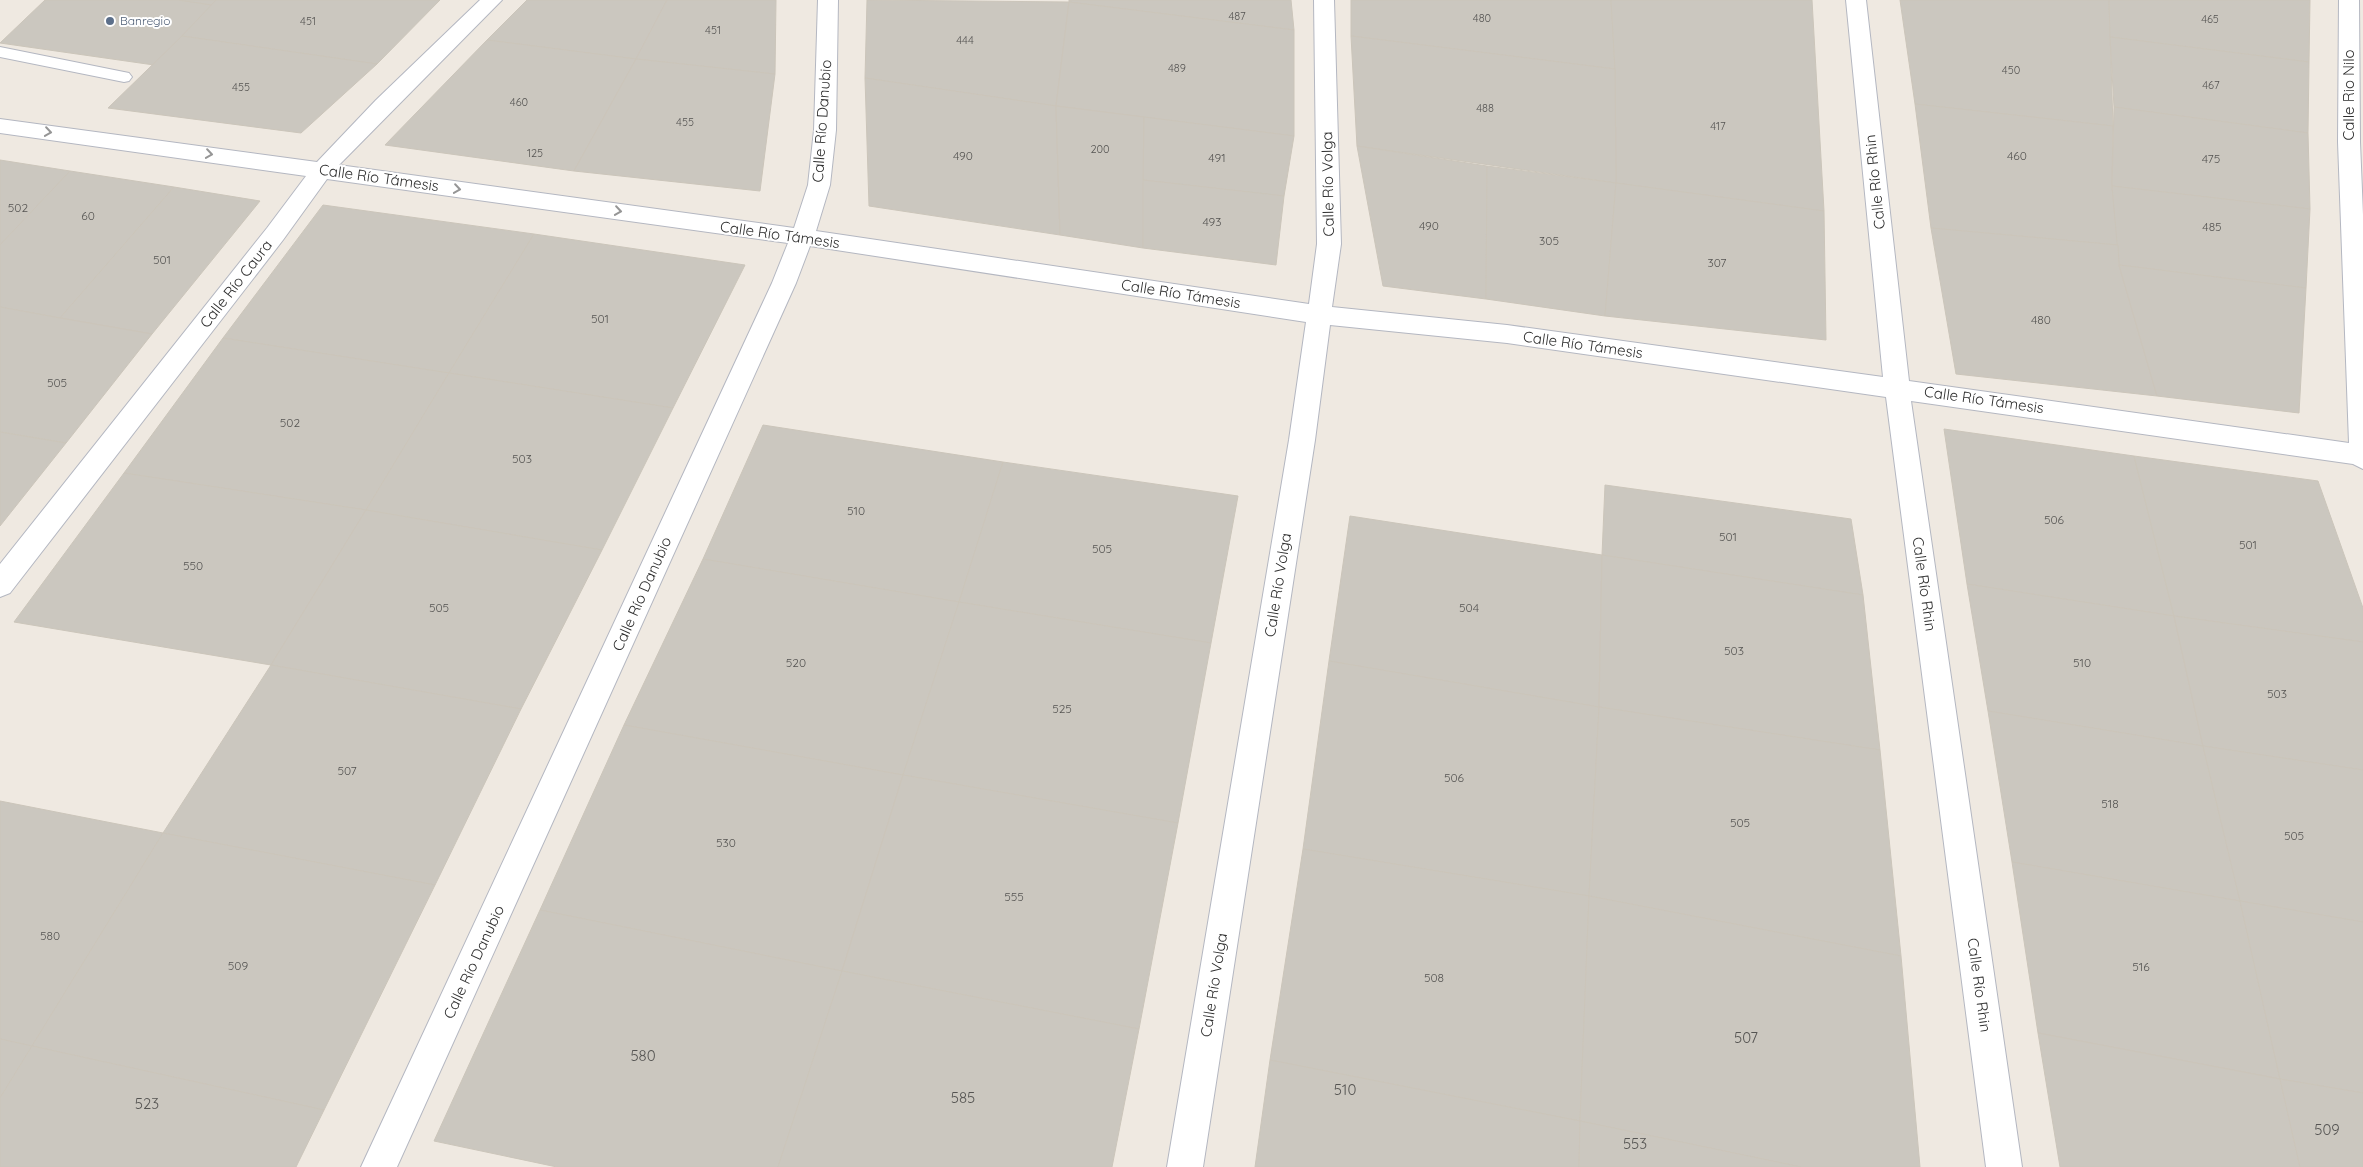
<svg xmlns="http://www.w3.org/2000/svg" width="2363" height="1167" font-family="Quicksand,sans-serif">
<rect width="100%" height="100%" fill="#efe9e1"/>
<g fill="#cbc7bf" stroke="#cbc5ba">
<path d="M45,0H179L212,5L154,65L0,43Z"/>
<path d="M179,0H216L212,5Z"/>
<path d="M216,0H440L377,64L182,36Z"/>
<path d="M527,0H667L636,59L487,40Z"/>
<path d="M667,0H776L775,74L636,59Z"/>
<path d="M867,0L1069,2L1056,106L865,78Z"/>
<path d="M1069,0H1291L1294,30L1069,2Z"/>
<path d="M1351,0H1611L1615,69L1351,36Z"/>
<path d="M1611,0H1812L1824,211L1616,183L1615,69Z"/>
<path d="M1900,0H2109L2113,126L1915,104Z"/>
<path d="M2109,0H2310L2309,62L2110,37Z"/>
<path d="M1069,2L1294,30V136L1056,106Z"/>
<path d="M182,36L377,64L301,133L108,108Z"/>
<path d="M1351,36L1615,69L1616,183L1357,146Z"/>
<path d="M2110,37L2309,62L2308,133L2114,107Z"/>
<path d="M487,40L636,59L574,171L385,145Z"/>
<path d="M636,59L775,74L760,191L574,171Z"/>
<path d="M865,78L1056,106L1060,235L869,206Z"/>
<path d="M1915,104L2113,126L2112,186L2118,245L1931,228Z"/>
<path d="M1056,106L1144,117L1143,248L1060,235Z"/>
<path d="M2114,107L2308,133L2310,209L2112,186Z"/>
<path d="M1144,117L1294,136L1284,196L1143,180Z"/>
<path d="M1357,146L1487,166L1486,299L1383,286Z"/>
<path d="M0,160L70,171L0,245Z"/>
<path d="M1487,166L1616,183L1605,316L1486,299Z"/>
<path d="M70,171L174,187L60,318L0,307V245Z"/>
<path d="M1143,180L1284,196L1276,265L1143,248Z"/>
<path d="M1616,183L1824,211L1826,340L1605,316Z"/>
<path d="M2112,186L2310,209L2306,288L2119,265Z"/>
<path d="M174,187L260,201L152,334L60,318Z"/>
<path d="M323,205L534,234L449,373L223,338Z"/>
<path d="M1931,228L2118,245L2119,265L2157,396L1956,374Z"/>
<path d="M534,234L745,265L673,408L449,373Z"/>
<path d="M2119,265L2306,288L2299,413L2157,396Z"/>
<path d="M0,307L60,318L152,334L66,443L0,432Z"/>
<path d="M223,338L449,373L366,510L124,473Z"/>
<path d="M449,373L673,408L602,550L366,510Z"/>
<path d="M763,425L1003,462L959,602L703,559Z"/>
<path d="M1944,429L2134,456L2174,616L1967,584Z"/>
<path d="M0,432L66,443L0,526Z"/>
<path d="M2134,456L2318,481L2363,608V642L2174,616Z"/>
<path d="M1003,462L1238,496L1211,643L959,602Z"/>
<path d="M124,473L366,510L271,665L14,622Z"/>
<path d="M1605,485L1851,519L1863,595L1602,555Z"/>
<path d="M366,510L602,550L521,709L271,665Z"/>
<path d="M1350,516L1602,555L1599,707L1329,661Z"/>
<path d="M1602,555L1863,595L1880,750L1599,707Z"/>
<path d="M703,559L959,602L903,775L624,725Z"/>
<path d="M1967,584L2174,616L2203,746L1988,711Z"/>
<path d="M959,602L1211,643L1178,823L903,775Z"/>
<path d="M2174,616L2363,642V770L2203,746Z"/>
<path d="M1329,661L1599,707L1589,896L1303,849Z"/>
<path d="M271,665L521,709L435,885L163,833Z"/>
<path d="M1599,707L1880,750L1901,956L1589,896Z"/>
<path d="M1988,711L2203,746L2240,901L2012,862Z"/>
<path d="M624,725L903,775L842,971L540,910Z"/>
<path d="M2203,746L2363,770V922L2240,901Z"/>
<path d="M903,775L1178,823L1139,1029L842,971Z"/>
<path d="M0,801L163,833L32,1046L0,1039Z"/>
<path d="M163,833L435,885L324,1110L32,1046Z"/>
<path d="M1303,849L1589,896L1580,1121L1270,1060Z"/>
<path d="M2012,862L2240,901L2280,1079L2038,1033Z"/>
<path d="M1589,896L1901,956L1920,1167H1801L1580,1121Z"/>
<path d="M2240,901L2363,922V1093L2280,1079Z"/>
<path d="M540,910L842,971L778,1167H557L434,1141Z"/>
<path d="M842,971L1139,1029L1112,1167H778Z"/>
<path d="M2038,1033L2280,1079L2300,1167H2060Z"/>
<path d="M0,1039L32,1046L0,1098Z"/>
<path d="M32,1046L324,1110L296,1167H0V1098Z"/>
<path d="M1270,1060L1580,1121L1579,1167H1255Z"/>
<path d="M2280,1079L2363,1093V1167H2300Z"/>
<path d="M1580,1121L1801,1167H1579Z"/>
</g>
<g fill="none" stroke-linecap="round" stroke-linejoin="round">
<defs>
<path id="service" d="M0,47L124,72L129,73L132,77L129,81L124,82L0,57Z"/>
<path id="minor" d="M480,0H502L339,165L794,228L808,185L814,130L818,0H838L836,130L830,185L816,231L1309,304L1317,244L1314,0H1334L1341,244L1332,307L1507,325L1883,377L1846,0H1866L1909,381L2349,443L2338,142L2339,0H2359L2360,142L2363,215V469L2353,464L1911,401L2022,1167H1986L1886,397L1507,343L1330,325L1315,440L1203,1167H1167L1289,440L1306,322L810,246L796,283L397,1167H361L772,283L788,243L327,179L283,240L10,593L0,597V564L267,228L306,176L0,133V119L317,162L376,100Z"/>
</defs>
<use href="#service" stroke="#b4b7c1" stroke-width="2"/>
<use href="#minor" stroke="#b4b7c1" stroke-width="2"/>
<use href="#service" fill="#fff" fill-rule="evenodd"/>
<use href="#minor" fill="#fff" fill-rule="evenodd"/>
</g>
<defs><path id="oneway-chevron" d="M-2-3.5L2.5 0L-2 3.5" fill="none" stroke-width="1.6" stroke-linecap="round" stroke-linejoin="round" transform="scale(1.25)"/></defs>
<g stroke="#969696">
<use href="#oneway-chevron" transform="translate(48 132) rotate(8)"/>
<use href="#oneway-chevron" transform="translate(209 154) rotate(8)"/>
<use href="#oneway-chevron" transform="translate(457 189) rotate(8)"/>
<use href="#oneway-chevron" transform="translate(618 211) rotate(8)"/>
</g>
<circle fill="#5c6f8a" stroke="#fff" stroke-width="2" cx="110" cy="21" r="5"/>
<g text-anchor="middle" stroke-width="4" stroke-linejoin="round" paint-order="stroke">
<g font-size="11" fill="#555452">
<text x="1237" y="20">487</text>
<text x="1482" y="22">480</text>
<text x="2210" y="23">465</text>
<text x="308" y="25">451</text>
<text x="713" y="34">451</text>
<text x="965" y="44">444</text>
<text x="1177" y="72">489</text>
<text x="2011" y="74">450</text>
<text x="2211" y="89">467</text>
<text x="241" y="91">455</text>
<text x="519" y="106">460</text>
<text x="1485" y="112">488</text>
<text x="685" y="126">455</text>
<text x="1718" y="130">417</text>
<text x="1100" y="153">200</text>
<text x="535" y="157">125</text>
</g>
<g font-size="12" fill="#4e5e75" stroke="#fff" text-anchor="start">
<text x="120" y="25">Banregio</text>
</g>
<g font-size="12" fill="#555452">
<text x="963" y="160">490</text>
<text x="2017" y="160">460</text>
<text x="1217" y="162">491</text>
<text x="2211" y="163">475</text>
<text x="18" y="212">502</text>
<text x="88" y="220">60</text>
<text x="1212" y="226">493</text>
<text x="1429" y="230">490</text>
<text x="2212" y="231">485</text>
<text x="1549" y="245">305</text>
<text x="162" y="264">501</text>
<text x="1717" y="267">307</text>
<text x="600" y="323">501</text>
<text x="2041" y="324">480</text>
<text x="57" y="387">505</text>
<text x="290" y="427">502</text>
<text x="522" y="463">503</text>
<text x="856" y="515">510</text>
<text x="2054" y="524">506</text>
<text x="1728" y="541">501</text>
<text x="2248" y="549">501</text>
<text x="1102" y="553">505</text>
<text x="193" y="570">550</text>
<text x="439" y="612">505</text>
<text x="1469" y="612">504</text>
<text x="1734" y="655">503</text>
<text x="796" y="667">520</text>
<text x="2082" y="667">510</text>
<text x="2277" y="698">503</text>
<text x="1062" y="713">525</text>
<text x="347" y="775">507</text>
<text x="1454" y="782">506</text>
<text x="2110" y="808">518</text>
<text x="1740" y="827">505</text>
<text x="2294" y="840">505</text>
<text x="726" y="847">530</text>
<text x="1014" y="901">555</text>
<text x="50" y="940">580</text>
<text x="238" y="970">509</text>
<text x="2141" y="971">516</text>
<text x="1434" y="982">508</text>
</g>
<g font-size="15" fill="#2e2e2e" stroke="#fff">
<text transform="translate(2349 95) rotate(-90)" y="5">Calle Rio Nilo</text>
<text transform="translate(822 121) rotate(-86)" y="5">Calle Río Danubio</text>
<text transform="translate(379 178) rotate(8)" y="5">Calle Río Támesis</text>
<text transform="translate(1875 182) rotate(-96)" y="5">Calle Río Rhin</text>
<text transform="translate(1328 184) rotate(-91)" y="5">Calle Río Volga</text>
<text transform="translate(780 235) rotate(8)" y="5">Calle Río Támesis</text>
<text transform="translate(236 284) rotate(-52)" y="5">Calle Río Caura</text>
<text transform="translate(1181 294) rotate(9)" y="5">Calle Río Támesis</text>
<text transform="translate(1583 345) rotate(8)" y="5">Calle Río Támesis</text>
<text transform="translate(1984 400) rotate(8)" y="5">Calle Río Támesis</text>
<text transform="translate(1924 584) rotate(82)" y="5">Calle Río Rhin</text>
<text transform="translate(1278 585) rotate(-81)" y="5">Calle Río Volga</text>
<text transform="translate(642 594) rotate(-66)" y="5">Calle Río Danubio</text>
<text transform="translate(474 962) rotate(-65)" y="5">Calle Río Danubio</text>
<text transform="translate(1214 985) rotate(-81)" y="5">Calle Río Volga</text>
<text transform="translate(1979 985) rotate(82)" y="5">Calle Río Rhin</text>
</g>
<g font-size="15" fill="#555452">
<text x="1746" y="1043">507</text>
<text x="643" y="1061">580</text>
<text x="1345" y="1095">510</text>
<text x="963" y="1103">585</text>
<text x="147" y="1109">523</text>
<text x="2327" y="1135">509</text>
<text x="1635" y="1149">553</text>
</g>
</g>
</svg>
